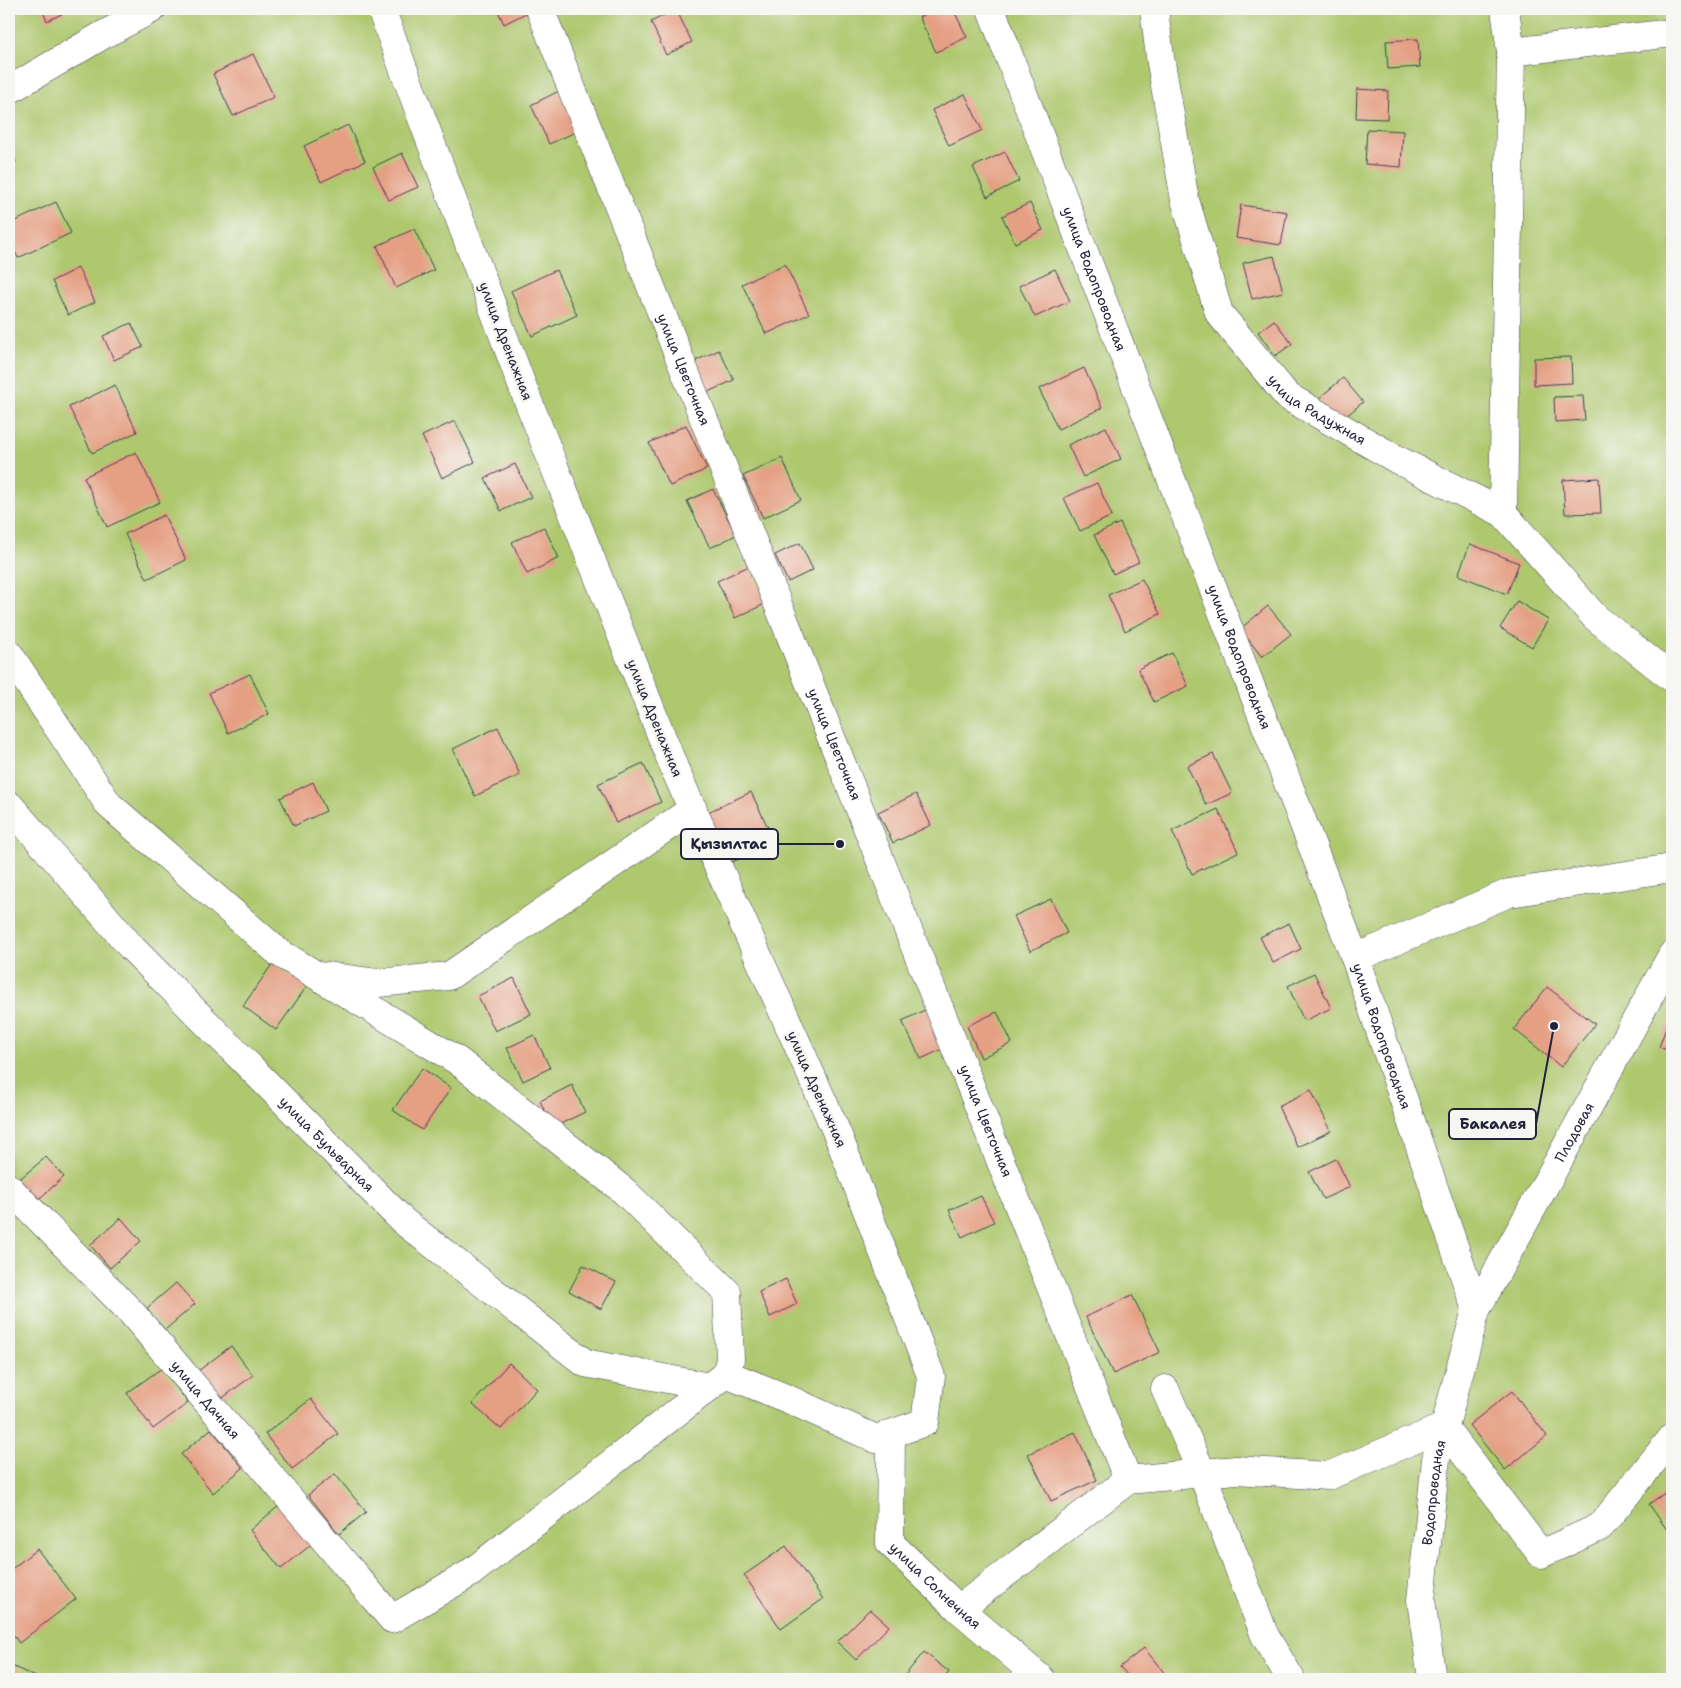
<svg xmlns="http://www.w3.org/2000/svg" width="1681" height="1688" font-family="'Shantell Sans',sans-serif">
<rect width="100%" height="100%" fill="#f6f6f2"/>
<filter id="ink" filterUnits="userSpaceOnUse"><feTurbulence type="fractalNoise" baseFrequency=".02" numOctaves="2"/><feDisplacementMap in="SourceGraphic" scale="10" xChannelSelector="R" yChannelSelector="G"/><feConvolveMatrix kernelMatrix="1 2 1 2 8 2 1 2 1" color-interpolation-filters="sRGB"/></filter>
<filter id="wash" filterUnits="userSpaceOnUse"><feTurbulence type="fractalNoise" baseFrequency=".0096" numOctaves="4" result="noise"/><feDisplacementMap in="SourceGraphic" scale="20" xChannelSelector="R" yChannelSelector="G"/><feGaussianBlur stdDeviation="1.12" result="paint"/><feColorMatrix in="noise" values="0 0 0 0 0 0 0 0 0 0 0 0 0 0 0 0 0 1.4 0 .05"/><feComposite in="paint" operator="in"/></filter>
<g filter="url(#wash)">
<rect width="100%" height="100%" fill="#efe6cd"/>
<rect fill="#aec86e" stroke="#687554" x="9" y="9" width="1663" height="1670"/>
<g id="blocks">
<g fill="#e59f83">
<path d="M42,9H72L47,21Z"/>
<path d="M497,9H527L528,12L504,24Z"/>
<path d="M676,9L692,42L666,55L651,22Z"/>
<path d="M936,9H953L967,37L936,52L919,17Z"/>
<path d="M1418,39L1420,67L1388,69L1386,41Z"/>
<path d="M253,54L274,97L233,116L213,74Z"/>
<path d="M1357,89L1388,91L1387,119L1356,118Z"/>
<path d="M559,91L578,131L549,144L531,105Z"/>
<path d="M965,94L982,130L949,146L932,110Z"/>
<path d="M348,125L365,161L321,182L304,146Z"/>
<path d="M1367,129L1403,131L1401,167L1365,164Z"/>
<path d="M9,146L16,162L9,165Z"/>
<path d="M1005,152L1019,181L987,197L973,167Z"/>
<path d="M402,153L418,187L389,200L373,167Z"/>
<path d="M56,202L71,233L18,258L9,239V224Z"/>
<path d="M1030,203L1043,230L1015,243L1002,216Z"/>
<path d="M1241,205L1287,212L1281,245L1236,238Z"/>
<path d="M414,229L434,270L396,288L377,246Z"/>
<path d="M1274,256L1283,292L1252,299L1243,263Z"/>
<path d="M785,264L809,314L766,334L742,284Z"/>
<path d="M78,268L95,302L68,315L52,281Z"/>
<path d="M1055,269L1070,301L1035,317L1019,286Z"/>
<path d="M556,270L577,315L532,336L511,291Z"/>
<path d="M1274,320L1292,344L1275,356L1258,332Z"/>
<path d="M131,323L143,347L114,360L103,336Z"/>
<path d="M719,350L734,380L708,392L693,362Z"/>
<path d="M1571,357L1572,383L1534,385V358Z"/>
<path d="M1084,368L1102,408L1058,429L1039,389Z"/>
<path d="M1343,378L1363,402L1338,423L1318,399Z"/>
<path d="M115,385L137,432L92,453L69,407Z"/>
<path d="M1583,396L1585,420L1555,422L1554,397Z"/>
<path d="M455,421L475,462L442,478L422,436Z"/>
<path d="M686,425L707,469L670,486L649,443Z"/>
<path d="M1106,427L1121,459L1083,477L1068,445Z"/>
<path d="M136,452L160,502L107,527L84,477Z"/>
<path d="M782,458L801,500L763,518L743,476Z"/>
<path d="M515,464L531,497L501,511L485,478Z"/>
<path d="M1599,478L1601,513L1565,514L1563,480Z"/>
<path d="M1097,483L1112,516L1080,531L1064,498Z"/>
<path d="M713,489L736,535L710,548L687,501Z"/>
<path d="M164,515L186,560L147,579L125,534Z"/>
<path d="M1120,523L1139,562L1113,574L1094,535Z"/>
<path d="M544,527L559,558L527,574L512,542Z"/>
<path d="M800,543L813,570L788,582L775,555Z"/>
<path d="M1470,544L1519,563L1507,594L1458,575Z"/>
<path d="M749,566L767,603L735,618L717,581Z"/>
<path d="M1142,579L1160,614L1125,631L1108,595Z"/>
<path d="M1517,601L1548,620L1532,647L1500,628Z"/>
<path d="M1268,606L1291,634L1262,657L1240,629Z"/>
<path d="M1172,653L1188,686L1154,702L1138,669Z"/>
<path d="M250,674L269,714L228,733L209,693Z"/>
<path d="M498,727L520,775L475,796L453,749Z"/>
<path d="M1213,754L1232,793L1206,805L1187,766Z"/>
<path d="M643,763L661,802L616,823L598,784Z"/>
<path d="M313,782L326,811L294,826L280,798Z"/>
<path d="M751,792L775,842L728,864L704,814Z"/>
<path d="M916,794L931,825L893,843L878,812Z"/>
<path d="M1218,809L1238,852L1192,874L1172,831Z"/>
<path d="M1051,899L1067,933L1030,951L1014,916Z"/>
<path d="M1289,923L1301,949L1273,963L1260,937Z"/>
<path d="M273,963L307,986L276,1030L243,1006Z"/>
<path d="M1314,973L1331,1008L1304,1021L1288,986Z"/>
<path d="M514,978L531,1014L495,1031L478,996Z"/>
<path d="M1547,987L1595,1024L1561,1067L1514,1029Z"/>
<path d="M931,1007L949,1046L921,1059L902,1021Z"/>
<path d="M997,1012L1012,1043L981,1058L967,1026Z"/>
<path d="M1669,1020L1672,1022V1052L1659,1047Z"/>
<path d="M534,1035L550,1068L523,1081L507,1048Z"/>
<path d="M422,1068L451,1088L422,1130L393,1110Z"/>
<path d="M572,1085L585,1112L552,1128L540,1101Z"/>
<path d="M1311,1090L1331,1131L1297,1147L1278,1106Z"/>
<path d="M46,1157L64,1177L34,1203L16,1182Z"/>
<path d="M1336,1159L1350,1187L1323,1199L1309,1172Z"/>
<path d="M981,1196L994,1222L962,1237L949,1210Z"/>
<path d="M121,1218L141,1241L110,1268L90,1245Z"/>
<path d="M583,1265L616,1282L601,1309L569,1291Z"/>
<path d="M786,1279L797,1304L770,1317L759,1292Z"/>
<path d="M176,1283L195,1304L165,1330L146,1309Z"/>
<path d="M1132,1295L1160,1352L1113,1374L1086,1317Z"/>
<path d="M231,1346L253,1375L220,1400L198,1371Z"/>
<path d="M509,1363L537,1389L501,1429L472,1404Z"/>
<path d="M162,1368L188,1403L153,1429L127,1393Z"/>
<path d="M1512,1391L1547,1436L1505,1470L1469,1425Z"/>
<path d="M311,1399L338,1434L292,1469L265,1434Z"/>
<path d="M211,1429L243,1468L213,1493L181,1454Z"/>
<path d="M1075,1432L1097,1480L1051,1501L1028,1454Z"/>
<path d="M335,1474L366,1512L339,1534L308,1495Z"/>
<path d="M1672,1488V1537L1649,1504Z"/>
<path d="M280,1505L312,1544L281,1569L250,1530Z"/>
<path d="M786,1546L823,1599L781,1629L744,1575Z"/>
<path d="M37,1549L76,1599L19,1643L9,1629V1571Z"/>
<path d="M870,1609L889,1626L856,1660L837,1642Z"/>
<path d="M1144,1648L1166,1675L1162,1679H1131L1120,1667Z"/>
<path d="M924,1652L949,1672L944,1679H902Z"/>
<path d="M12,1666L40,1679H9V1672Z"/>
</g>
</g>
</g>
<g filter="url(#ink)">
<use href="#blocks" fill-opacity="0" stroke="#413f51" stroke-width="1"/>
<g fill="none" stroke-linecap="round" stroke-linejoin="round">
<defs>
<g id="minor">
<path id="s1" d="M540,9C734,500 936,988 1128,1480"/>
<path id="s2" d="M991,9L1355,958L1476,1310"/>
<path id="s3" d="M1154,9L1160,57L1185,200L1219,313L1287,396L1396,459L1503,513L1595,617L1672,678"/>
<path d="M1511,52L1672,33"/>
<path d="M9,90L103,35L152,9"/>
<path d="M1503,513L1511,52L1505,9"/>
<path d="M9,654L109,805L278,952L458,1061L624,1191L727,1292L730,1359L726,1374"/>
<path id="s4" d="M9,805L132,948L403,1221L585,1363L709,1387"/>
<path d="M1355,958L1509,893L1672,868"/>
<path d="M327,976L378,983L449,976L693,809"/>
<path id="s5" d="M9,1188L131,1312L392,1619L469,1574L726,1374L788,1399L876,1439L925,1422L931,1376L837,1133L675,770L523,388L381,9"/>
<path d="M1165,1389L1202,1473L1265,1636L1291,1679"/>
<path id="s6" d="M891,1434L890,1543L959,1609L1041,1679"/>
<path d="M959,1609L1128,1480L1236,1470L1328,1476L1444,1427L1541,1554L1600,1527L1672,1438"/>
<path id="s7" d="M1432,1679L1421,1600L1436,1459L1476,1310L1672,955"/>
</g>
</defs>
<use href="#minor" stroke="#413f51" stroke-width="29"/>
<use href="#minor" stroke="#fff" stroke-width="28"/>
</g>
</g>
<g text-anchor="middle" stroke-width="5" stroke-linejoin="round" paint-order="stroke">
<g font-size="14" fill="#22223b" stroke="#f6f6f2">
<text dy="5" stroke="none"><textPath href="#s2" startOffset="289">улица Водопроводная</textPath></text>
<text transform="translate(506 341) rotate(69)" y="5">улица Дренажная</text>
<text dy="5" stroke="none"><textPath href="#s1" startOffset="388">улица Цветочная</textPath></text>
<text dy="5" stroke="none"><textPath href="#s3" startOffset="451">улица Радужная</textPath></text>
<text dy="5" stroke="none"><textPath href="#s2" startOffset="694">улица Водопроводная</textPath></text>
<text transform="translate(655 718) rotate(68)" y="5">улица Дренажная</text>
<text dy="5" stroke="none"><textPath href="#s1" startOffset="792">улица Цветочная</textPath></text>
<text dy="5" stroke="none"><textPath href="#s2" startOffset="1099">улица Водопроводная</textPath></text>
<text transform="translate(817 1089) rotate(66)" y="5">улица Дренажная</text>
<text dy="5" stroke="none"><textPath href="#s1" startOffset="1198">улица Цветочная</textPath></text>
<text dy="5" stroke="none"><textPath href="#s7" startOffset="579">Плодовая</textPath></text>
<text dy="5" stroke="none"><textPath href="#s4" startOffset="465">улица Бульварная</textPath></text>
<text dy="5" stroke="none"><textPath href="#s5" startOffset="289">улица Дачная</textPath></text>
<text dy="5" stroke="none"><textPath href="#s7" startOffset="188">Водопроводная</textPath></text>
<text dy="5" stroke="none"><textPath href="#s6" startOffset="171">улица Солнечная</textPath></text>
</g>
</g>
<path fill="none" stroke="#22223b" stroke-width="2" d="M840 844L778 844M1554 1026L1536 1124"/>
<g fill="#22223b" stroke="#f6f6f2" stroke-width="2">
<circle cx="840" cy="844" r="5"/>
<circle cx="1554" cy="1026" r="5"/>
</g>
<g fill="#f6f6f2" stroke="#22223b" stroke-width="2">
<rect x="681" y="829" width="97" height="30" rx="5"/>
<rect x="1449" y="1109" width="87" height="30" rx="5"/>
</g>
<g font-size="15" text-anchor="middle" font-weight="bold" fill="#22223b">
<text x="729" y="849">Қызылтас</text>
<text x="1493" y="1129">Бакалея</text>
</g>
<rect width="1681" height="1688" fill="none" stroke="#f6f6f2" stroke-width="30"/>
</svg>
